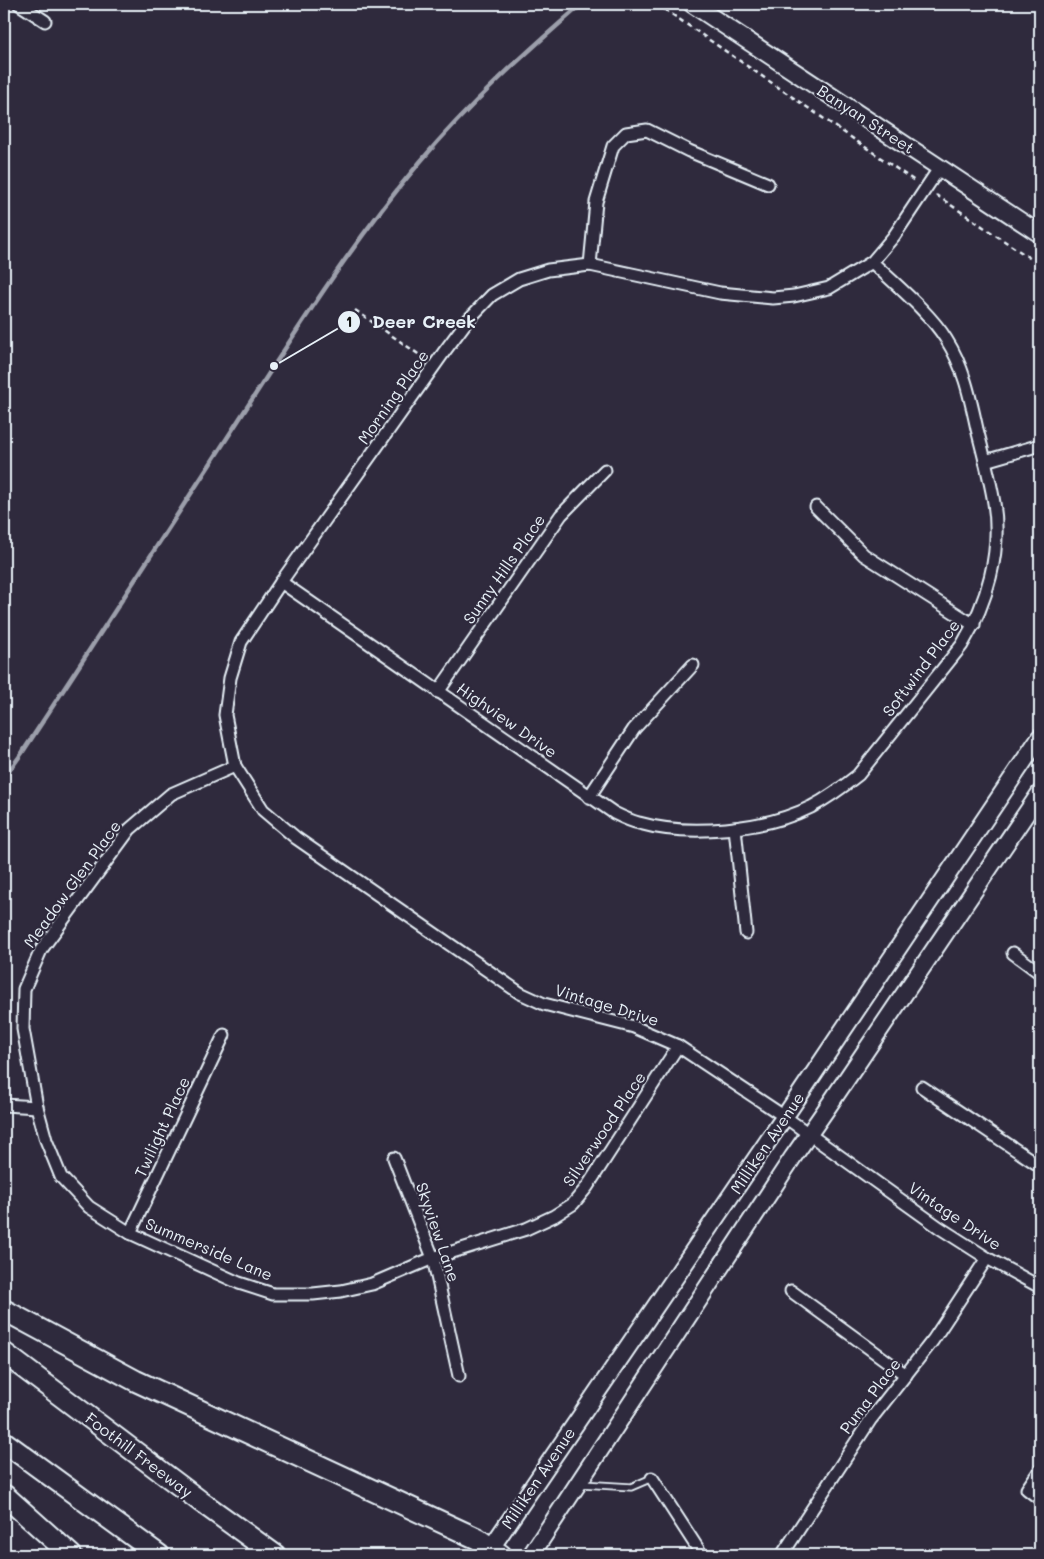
<svg xmlns="http://www.w3.org/2000/svg" width="1044" height="1559" font-family="Mali,sans-serif">
<rect width="100%" height="100%" fill="#2f2a3d"/>
<filter id="ink" filterUnits="userSpaceOnUse"><feTurbulence type="fractalNoise" baseFrequency=".02" numOctaves="2"/><feDisplacementMap in="SourceGraphic" scale="10" xChannelSelector="R" yChannelSelector="G"/><feConvolveMatrix kernelMatrix="1 2 1 2 8 2 1 2 1" color-interpolation-filters="sRGB"/></filter>
<g filter="url(#ink)">
<g fill="none" stroke-linecap="round" stroke-linejoin="round">
<g stroke="#9c9fab" stroke-width="4.5">
<path d="M965,4H966"/>
<path d="M4,778L22,753C88,653 153,552 218,452C282,354 344,252 420,162C469,104 525,53 582,4"/>
</g>
<defs>
<path id="service" d="M582,1484L631,1487L652,1478"/>
<g id="minor">
<path d="M19,4L45,21"/>
<path d="M940,167L894,236L872,262L829,288L794,296L773,298L720,293L590,265L548,270L519,279L492,295L467,321L444,352L281,582L241,642L230,678L225,715L235,766L263,810L296,838L520,993L544,1004L634,1027L678,1046L785,1117L940,1228L987,1258L1040,1287"/>
<path d="M590,265L596,202L613,146L626,133L647,130L689,151L768,184"/>
<path d="M985,461L1040,445"/>
<path d="M816,507L864,555L974,625"/>
<path d="M281,582L614,813C622,817 630,821 639,823C688,837 765,830 811,807C828,798 843,787 858,775L962,645C987,603 1002,552 994,503C990,478 983,453 977,429C970,397 964,367 946,339C930,313 895,284 872,262"/>
<path d="M438,692L561,515L605,470"/>
<path d="M235,766L171,794L130,829L41,950L24,989L23,1029L37,1107L46,1140L61,1177L89,1207L130,1233L239,1283L273,1294H313L341,1291L372,1284L433,1258L526,1229L554,1216L573,1204L587,1187L678,1046"/>
<path d="M589,797L634,729L693,665"/>
<path d="M735,828L746,933"/>
<path d="M1013,953L1040,973"/>
<path d="M922,1087L1040,1166"/>
<path d="M4,1105L37,1107"/>
<path d="M394,1158L433,1258L459,1376"/>
<path d="M130,1233L224,1035"/>
<path d="M791,1291L906,1375"/>
<path d="M1040,1470L1027,1489L1040,1499"/>
<path d="M652,1478L702,1555"/>
<path d="M782,1555L871,1419L933,1340L987,1258"/>
</g>
<g id="secondary">
<path d="M692,4L1040,234"/>
<path d="M491,1548L800,1094L1040,737"/>
<path d="M531,1555L793,1157L825,1111L1040,793"/>
</g>
<g id="motorway">
<path d="M4,1310L136,1381L478,1539L501,1555"/>
<path d="M4,1353L200,1501L275,1555"/>
<path d="M4,1442L159,1555"/>
<path d="M4,1495L71,1555"/>
</g>
</defs>
<use href="#service" stroke="#e8f1f8" stroke-width="9"/>
<use href="#minor" stroke="#e8f1f8" stroke-width="15"/>
<use href="#secondary" stroke="#e8f1f8" stroke-width="20"/>
<use href="#motorway" stroke="#e8f1f8" stroke-width="24"/>
<g stroke="#e8f1f8" stroke-width="2.5" stroke-dasharray="5 4" stroke-linecap="butt">
<path d="M657,4L916,182"/>
<path d="M936,195L1040,265"/>
<path d="M355,310L424,358"/>
</g>
<use href="#service" stroke="#2f2a3d" stroke-width="5.5"/>
<use href="#minor" stroke="#2f2a3d" stroke-width="11"/>
<use href="#secondary" stroke="#2f2a3d" stroke-width="16"/>
<use href="#motorway" stroke="#2f2a3d" stroke-width="20"/>
</g>
</g>
<g text-anchor="middle" stroke-width="4.5" stroke-linejoin="round" paint-order="stroke">
<g font-size="16" fill="#e8f1f8" stroke="#2f2a3d">
<text transform="translate(866 119) rotate(33)" y="6">Banyan Street</text>
<text transform="translate(393 397) rotate(-55)" y="6">Morning Place</text>
<text transform="translate(504 569) rotate(-55)" y="6">Sunny Hills Place</text>
<text transform="translate(921 668) rotate(-53)" y="6">Softwind Place</text>
<text transform="translate(507 720) rotate(35)" y="6">Highview Drive</text>
<text transform="translate(72 884) rotate(-54)" y="6">Meadow Glen Place</text>
<text transform="translate(607 1005) rotate(17)" y="6">Vintage Drive</text>
<text transform="translate(162 1127) rotate(-65)" y="6">Twilight Place</text>
<text transform="translate(604 1129) rotate(-56)" y="6">Silverwood Place</text>
<text transform="translate(767 1143) rotate(-56)" y="6">Milliken Avenue</text>
<text transform="translate(955 1216) rotate(34)" y="6">Vintage Drive</text>
<text transform="translate(438 1232) rotate(71)" y="6">Skyview Lane</text>
<text transform="translate(209 1249) rotate(23)" y="6">Summerside Lane</text>
<text transform="translate(870 1396) rotate(-53)" y="6">Puma Place</text>
<text transform="translate(139 1455) rotate(37)" y="6">Foothill Freeway</text>
<text transform="translate(538 1478) rotate(-56)" y="6">Milliken Avenue</text>
</g>
</g>
<path fill="none" stroke="#e8f1f8" stroke-width="2" d="M274 366L349 322"/>
<g fill="#e8f1f8" stroke="#2f2a3d" stroke-width="2">
<circle cx="274" cy="366" r="5"/>
<circle cx="349" cy="322" r="12"/>
</g>
<g font-size="15" text-anchor="middle" font-weight="bold" fill="#111">
<text x="349" y="327">1</text>
</g>
<g font-size="18" text-anchor="middle" font-weight="bold" fill="#e8f1f8" stroke="#2f2a3d" stroke-width="4.5" stroke-linejoin="round" paint-order="stroke">
<text x="424" y="328">Deer Creek</text>
</g>
<rect width="1044" height="1559" fill="none" stroke="#2f2a3d" stroke-width="20"/>
<rect x="10" y="10" width="1024" height="1539" fill="none" stroke="#e8f1f8" stroke-width="2" filter="url(#ink)"/>
</svg>
